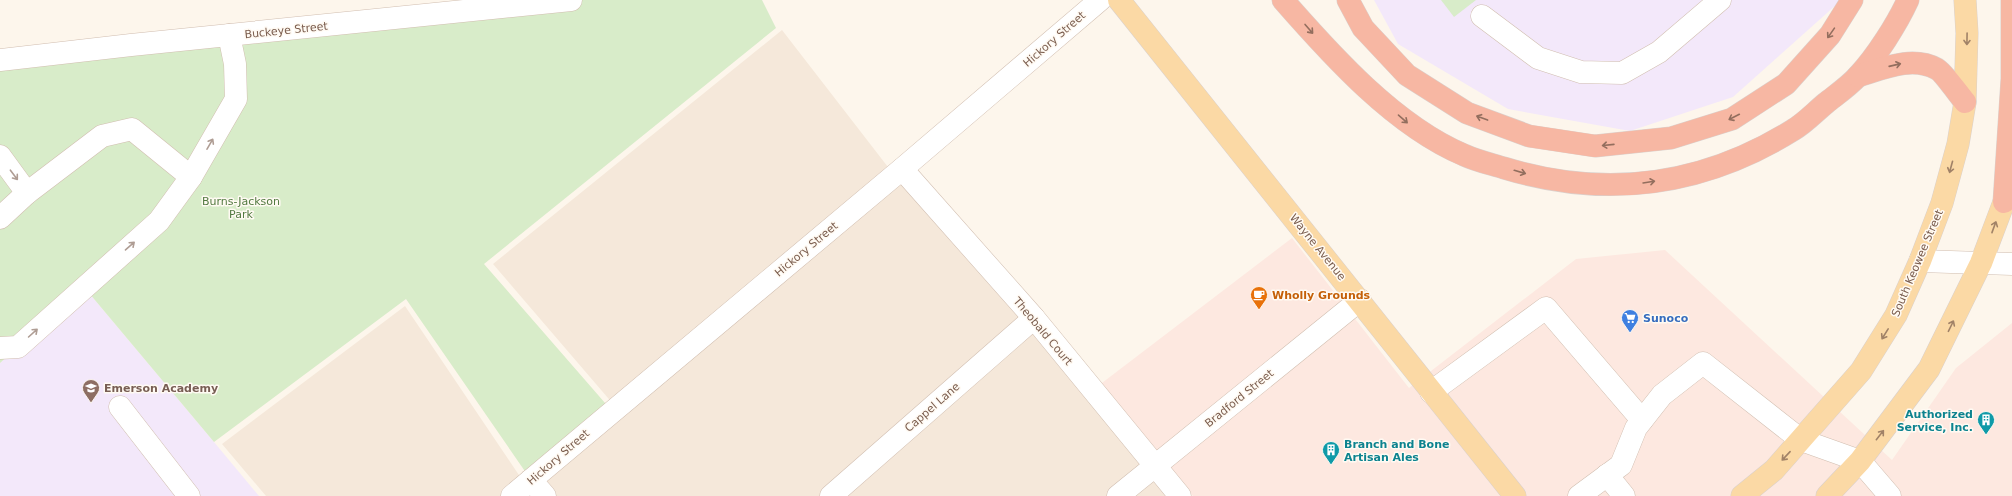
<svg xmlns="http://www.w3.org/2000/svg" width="2012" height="496" font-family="'DejaVu Sans',sans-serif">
<rect width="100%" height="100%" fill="#fdf6ec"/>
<path fill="#f5e8da" d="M782,30L898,180L1190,496H266L222,444L405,306L529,490L620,412L493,264Z"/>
<path fill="#fde8e0" d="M1292,238L1409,388L1576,259L1665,250L1892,460L1956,368L2012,323V496H1193L1098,386Z"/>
<g fill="#f3e8fa">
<path d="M1374,0H1839L1836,5L1733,97L1630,131L1508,109L1398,44Z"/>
<path d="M84,287L214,442L259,496H0V363Z"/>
</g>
<g fill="#d8ecc9">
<path d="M571,0H762L776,28L484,264L612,411L531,480L406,299L214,442L84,287L0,363V60Z"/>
<path d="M1441,0H1476L1454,17Z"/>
</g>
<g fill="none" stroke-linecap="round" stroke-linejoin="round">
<defs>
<g id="minor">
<path d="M1482,16L1538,58L1581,72L1622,73L1659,52L1720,0"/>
<path d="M0,60L131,45L571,0"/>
<path d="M0,156L27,193"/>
<path d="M902,169L1034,318L1180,496"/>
<path d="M0,218L27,193L102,136L132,129L191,177"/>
<path d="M1920,261L2012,264"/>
<path d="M0,348L18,347L159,221L191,177L236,99L235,64L229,35"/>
<path d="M1431,392L1546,308L1642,420"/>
<path d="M120,407L189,496"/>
<path d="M1607,475L1624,496"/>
<path d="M531,480L545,496"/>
<path d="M512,496L902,169L1100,0"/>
<path d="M831,496L1034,318"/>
<path d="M1118,496L1360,300"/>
<path d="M1579,496L1621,465L1636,428L1662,395L1703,363L1801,440L1860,461L1890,496"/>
</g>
<g id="major">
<path d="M1119,0L1515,496"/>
<path d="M1742,496L1774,470L1861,371L1896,315L1920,261L1942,203L1958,144L1965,102L1967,33L1965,0"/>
<path d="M1827,496L1860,461L1929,369L1981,263L2004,202L2008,183"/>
</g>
<g id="highway">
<path d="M1283,0C1332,56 1395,126 1464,155C1477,161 1491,164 1504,168C1606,199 1703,186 1793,130C1805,123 1815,112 1826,103C1836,95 1849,86 1858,76C1876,57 1897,24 1908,0"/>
<path d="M1348,0L1363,28L1407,75L1467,113L1529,136L1595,146L1671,138L1732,119L1786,84L1830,35L1852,0"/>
<path d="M1858,76C1882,69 1912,55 1937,69C1943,72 1959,95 1965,102"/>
<path d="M2004,202L2012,79V0"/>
</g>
</defs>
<use href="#minor" stroke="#d1beb0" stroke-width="23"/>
<use href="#major" stroke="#dad1cd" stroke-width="23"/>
<use href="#highway" stroke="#dad1cd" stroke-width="23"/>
<use href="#minor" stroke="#fff" stroke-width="22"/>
<use href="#major" stroke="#fbd9a5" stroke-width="22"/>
<use href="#highway" stroke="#f7b7a3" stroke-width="22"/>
</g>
<defs><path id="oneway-shaft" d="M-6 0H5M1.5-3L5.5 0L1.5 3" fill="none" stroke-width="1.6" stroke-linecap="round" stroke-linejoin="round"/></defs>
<g stroke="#936e5e">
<use href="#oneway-shaft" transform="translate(1309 29) rotate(49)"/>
<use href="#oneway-shaft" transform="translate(1831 33) rotate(125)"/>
<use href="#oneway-shaft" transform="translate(1895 65) rotate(-13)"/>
<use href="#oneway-shaft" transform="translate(1734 117) rotate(153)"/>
<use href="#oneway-shaft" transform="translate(1482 118) rotate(-160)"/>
<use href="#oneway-shaft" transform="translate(1403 119) rotate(41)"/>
<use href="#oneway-shaft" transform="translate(1608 145) rotate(174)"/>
<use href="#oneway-shaft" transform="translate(1520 172) rotate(16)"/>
<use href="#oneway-shaft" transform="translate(1649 182) rotate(-9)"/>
</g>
<g stroke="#a18267">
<use href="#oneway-shaft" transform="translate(1967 39) rotate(91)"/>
<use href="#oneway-shaft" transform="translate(1951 167) rotate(105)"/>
<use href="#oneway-shaft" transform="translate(1994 227) rotate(-70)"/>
<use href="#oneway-shaft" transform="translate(1951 326) rotate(-64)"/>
<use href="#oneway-shaft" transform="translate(1885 334) rotate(122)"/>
<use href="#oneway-shaft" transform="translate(1880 435) rotate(-52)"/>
<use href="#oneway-shaft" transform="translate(1786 456) rotate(133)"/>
</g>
<g stroke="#af9d94">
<use href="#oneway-shaft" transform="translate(210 144) rotate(-60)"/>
<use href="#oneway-shaft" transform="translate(14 175) rotate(53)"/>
<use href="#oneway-shaft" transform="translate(130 246) rotate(-41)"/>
<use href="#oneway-shaft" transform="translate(33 333) rotate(-42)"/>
</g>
<defs>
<symbol id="cafe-pin" viewBox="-11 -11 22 30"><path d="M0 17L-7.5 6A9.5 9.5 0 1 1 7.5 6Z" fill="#e8710a" stroke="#fffaf3"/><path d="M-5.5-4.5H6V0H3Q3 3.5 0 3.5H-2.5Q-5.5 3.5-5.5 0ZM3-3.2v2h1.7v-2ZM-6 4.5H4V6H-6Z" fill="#fff"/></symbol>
<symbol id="supermarket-pin" viewBox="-11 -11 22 30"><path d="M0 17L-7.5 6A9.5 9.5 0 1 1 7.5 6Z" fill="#3f7fe0" stroke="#fffaf3"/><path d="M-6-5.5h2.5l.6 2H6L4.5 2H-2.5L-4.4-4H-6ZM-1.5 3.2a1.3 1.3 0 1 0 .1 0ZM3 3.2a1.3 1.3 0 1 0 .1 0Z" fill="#fff"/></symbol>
<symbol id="school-pin" viewBox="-11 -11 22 30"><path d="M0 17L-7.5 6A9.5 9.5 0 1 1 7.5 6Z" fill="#8d6e63" stroke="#fffaf3"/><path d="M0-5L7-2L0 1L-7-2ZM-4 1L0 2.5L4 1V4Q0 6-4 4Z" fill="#fff"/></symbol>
<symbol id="building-pin" viewBox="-11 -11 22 30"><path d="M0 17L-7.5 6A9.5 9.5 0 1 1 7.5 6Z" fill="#0f9aa8" stroke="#fffaf3"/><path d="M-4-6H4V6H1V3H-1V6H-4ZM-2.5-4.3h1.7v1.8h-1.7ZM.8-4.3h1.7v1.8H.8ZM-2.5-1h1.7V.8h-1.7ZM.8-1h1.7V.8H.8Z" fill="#fff"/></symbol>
</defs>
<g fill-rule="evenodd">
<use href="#cafe-pin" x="1249" y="285" width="20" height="27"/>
<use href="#supermarket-pin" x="1620" y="308" width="20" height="27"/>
<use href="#school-pin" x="81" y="378" width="20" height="27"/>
<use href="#building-pin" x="1976" y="410" width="20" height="27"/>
<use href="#building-pin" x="1321" y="440" width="20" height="27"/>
</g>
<g text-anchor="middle" stroke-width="3" stroke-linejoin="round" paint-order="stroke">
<g font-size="11" fill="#7a5c4d" stroke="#fffaf3">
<text transform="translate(286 30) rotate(-6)" y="4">Buckeye Street</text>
<text transform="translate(1054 39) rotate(-41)" y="4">Hickory Street</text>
<text transform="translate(1318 247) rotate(51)" y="4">Wayne Avenue</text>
<text transform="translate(806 249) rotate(-40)" y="4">Hickory Street</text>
<text transform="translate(1917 263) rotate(-67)" y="4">South Keowee Street</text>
<text transform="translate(1043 331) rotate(50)" y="4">Theobald Court</text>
<text transform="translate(1239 398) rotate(-39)" y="4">Bradford Street</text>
<text transform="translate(932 407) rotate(-41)" y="4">Cappel Lane</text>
<text transform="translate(558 457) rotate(-41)" y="4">Hickory Street</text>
</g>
<g font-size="11" fill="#537a41" stroke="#fffaf3">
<text x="241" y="205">Burns-Jackson<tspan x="241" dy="13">Park</tspan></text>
</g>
<g font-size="11" font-weight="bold" fill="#c56008" stroke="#fffaf3" text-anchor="start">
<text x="1272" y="299">Wholly Grounds</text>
</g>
<g font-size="11" font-weight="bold" fill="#366cbe" stroke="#fffaf3" text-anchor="start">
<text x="1643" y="322">Sunoco</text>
</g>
<g font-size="11" font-weight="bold" fill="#785e54" stroke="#fffaf3" text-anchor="start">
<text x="104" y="392">Emerson Academy</text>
</g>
<g font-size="11" font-weight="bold" fill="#0d838f" stroke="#fffaf3" text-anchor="end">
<text x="1973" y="418">Authorized<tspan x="1973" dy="13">Service, Inc.</tspan></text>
<text x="1344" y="448" text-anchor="start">Branch and Bone<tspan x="1344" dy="13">Artisan Ales</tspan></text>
</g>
</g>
</svg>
